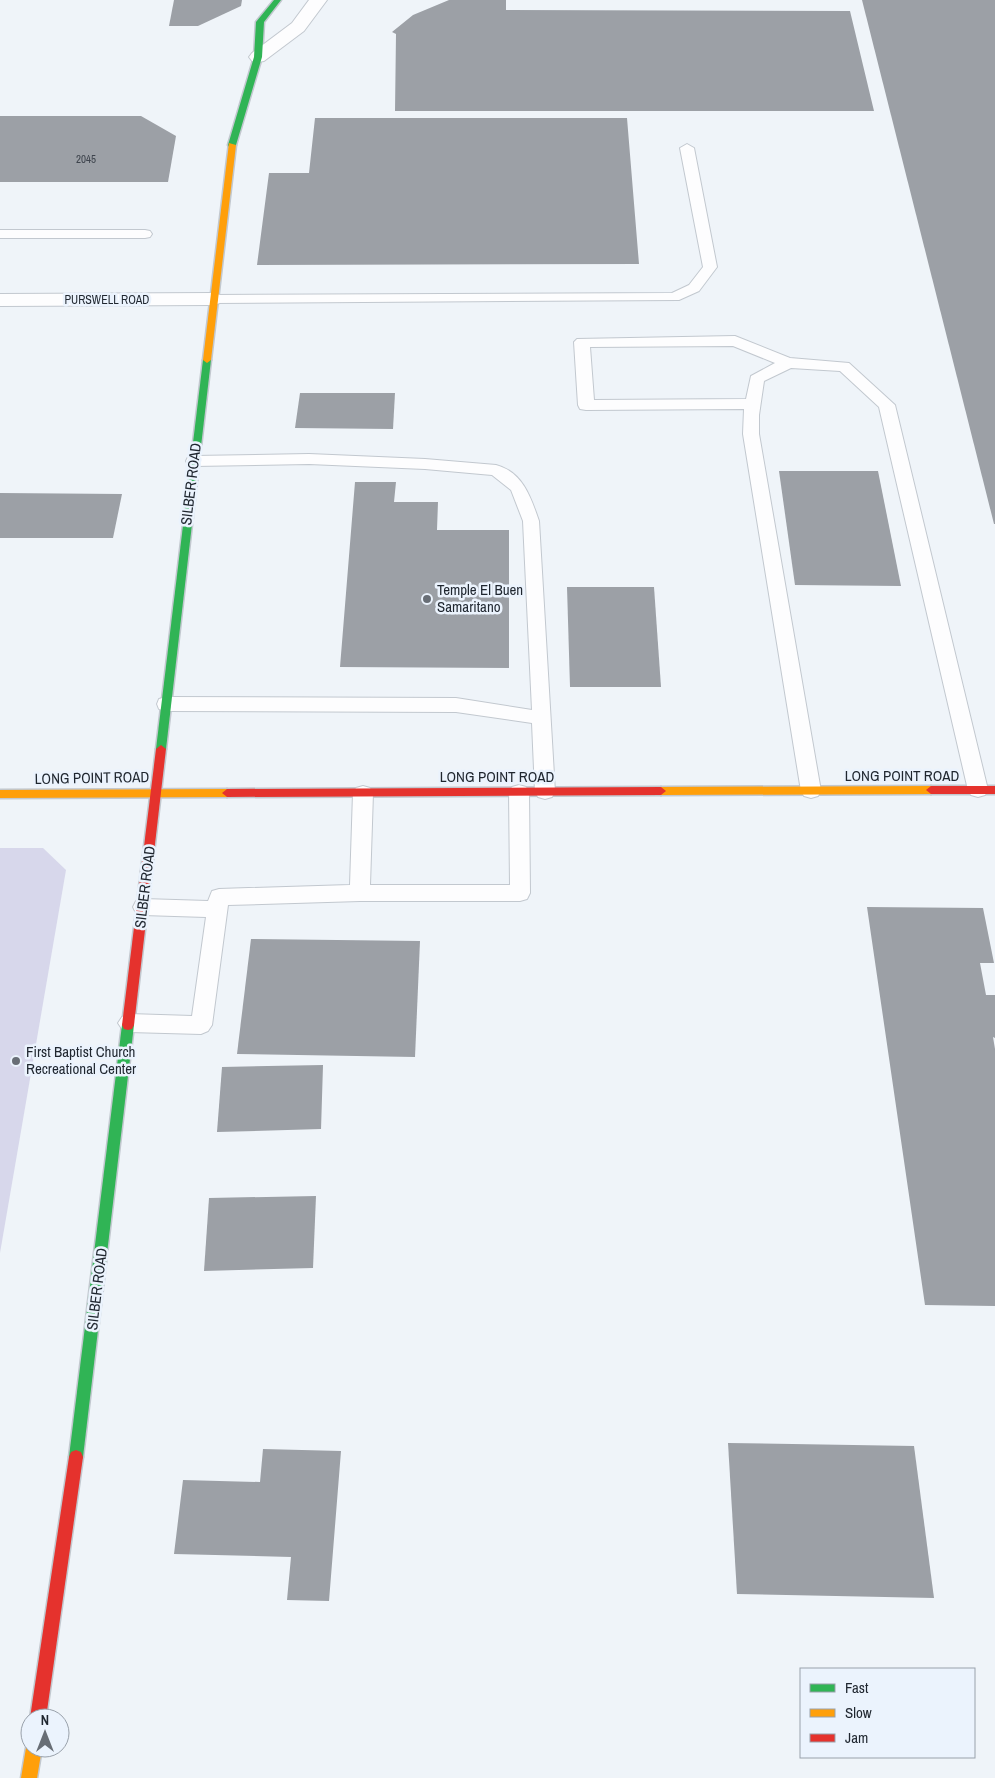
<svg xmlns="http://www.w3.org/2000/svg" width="995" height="1778" font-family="'Archivo Narrow',sans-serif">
<rect width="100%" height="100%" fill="#eff4f9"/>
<path fill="#d7d7eb" d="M0,848H43L66,870L0,1253Z"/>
<g fill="#9ca0a6">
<path d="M174,0H242L241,6L198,26H169Z"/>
<path d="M449,0H506V10L850,11L874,111H395L396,34L392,32L413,15Z"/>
<path d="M862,0H995V524H994Z"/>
<path d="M0,116H141L176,136L168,182H0Z"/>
<path d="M315,118H627L639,264L257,265L269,173H309Z"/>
<path d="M300,393H395L393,429L295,428Z"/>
<path d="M779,471H878L901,586L795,585Z"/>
<path d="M355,482H396L394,502H438L437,530H509V668L340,667Z"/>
<path d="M0,493L122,494L113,538H0Z"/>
<path d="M567,587H654L661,687H570Z"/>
<path d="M867,907L983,908L994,963H980L986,995H995V1038L993,1037L995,1049V1306L925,1305Z"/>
<path d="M251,939L420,941L415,1057L237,1054Z"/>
<path d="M323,1065L321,1129L217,1132L222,1067Z"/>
<path d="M316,1196L313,1268L204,1271L209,1198Z"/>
<path d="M728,1443L914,1446L934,1598L737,1594Z"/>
<path d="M263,1449L341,1451L329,1601L287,1600L291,1557L174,1554L183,1480L260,1482Z"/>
</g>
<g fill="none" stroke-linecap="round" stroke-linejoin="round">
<defs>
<g id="lane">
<path d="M687,144L694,148L717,267L699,291L679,300L213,303L208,302L206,299L208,296L213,295L672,293L689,285L703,267L680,148Z"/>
<path d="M0,230H145L150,231L152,234L150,237L145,238H0Z"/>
<path d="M735,336L790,358L849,363L895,405L988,790L985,795L978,797L971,795L968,790L879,407L840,371L791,368L764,381L759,415V434L821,791L818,796L811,798L804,796L801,791L743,434L744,409L586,410L580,409L578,405L574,342L577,339ZM733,346L775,363L751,376L746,399L594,400L590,347Z"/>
<path d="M309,454L425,459L496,465C523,472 531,498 539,521L555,792L552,797L545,799L538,797L535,792L532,723L456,712L166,711L159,709L157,704L159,699L166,697L456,698L532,710L523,521L511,490L492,475L425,469L309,464L194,466L188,465L186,461L188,457L194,456Z"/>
<path d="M519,785L526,787L529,792L530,893L527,899L520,901H360L228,905L212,1025L208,1031L201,1034L129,1032L122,1029L118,1023L122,1017L129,1014L192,1016L206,917L143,915L136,913L133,907L136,901L143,899L208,901L212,891L219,889L350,885L353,793L356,788L363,786L370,788L373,793L370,885H510L509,792L512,787Z"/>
</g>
<g id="street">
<path d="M309,0H327L304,31L264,61L258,62L252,61L249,57L252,53L292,23Z"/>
<path d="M213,293L220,295L223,299L220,303L213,305L0,306V294Z"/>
</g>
<g id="fast">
<path d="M274,0H281L264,22L262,57L236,145L229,147L228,145L254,57L256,22Z"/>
<path d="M207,357L211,360L166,749L161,753L156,749L203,360Z"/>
<path d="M128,1020L132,1021L134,1025L83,1457L81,1462L76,1464L71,1462L69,1457L122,1025L124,1021Z"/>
</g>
<g id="slow">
<path d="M229,143L236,145L211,360L207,363L203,360Z"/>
<path d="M931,786L936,790L931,794L661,795L656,791L661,787Z"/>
<path d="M227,789L232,793L227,797L0,798V790Z"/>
<path d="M30,1742V1748H42L37,1778H21L26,1748Z"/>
</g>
<g id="jam">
<path d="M161,745L166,749L134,1025L132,1029L128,1030L124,1029L122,1025L156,749Z"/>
<path d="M931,786H995V794H931L926,790Z"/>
<path d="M661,787L666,791L661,795L227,797L222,793L227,789Z"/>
<path d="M76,1450L81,1452L83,1457L46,1718H30L69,1457L71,1452Z"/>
</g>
</defs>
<use href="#lane" stroke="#c2c8cf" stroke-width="2"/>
<use href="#street" stroke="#c2c8cf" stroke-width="2"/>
<use href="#fast" stroke="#c2c8cf" stroke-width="3"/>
<use href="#slow" stroke="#c2c8cf" stroke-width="3"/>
<use href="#jam" stroke="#c2c8cf" stroke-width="3"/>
<use href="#lane" fill="#fdfdfe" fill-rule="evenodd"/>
<use href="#street" fill="#fdfdfe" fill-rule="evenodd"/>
<use href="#fast" fill="#30b455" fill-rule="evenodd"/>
<use href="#slow" fill="#ff9f0a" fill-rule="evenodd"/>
<use href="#jam" fill="#e5322d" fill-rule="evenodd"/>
</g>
<g fill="#686e76" stroke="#ebf3fd" stroke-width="2">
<circle cx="427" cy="599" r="5"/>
<circle cx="16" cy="1061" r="5"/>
</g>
<g text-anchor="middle" stroke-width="5" stroke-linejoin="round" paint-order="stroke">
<g font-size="11" fill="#3e444d">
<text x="86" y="163">2045</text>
</g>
<g font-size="12" fill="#1f262f" stroke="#ebf3fd">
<text x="107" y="304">PURSWELL ROAD</text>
</g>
<g font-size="15" fill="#1f262f" stroke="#ebf3fd">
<text transform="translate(191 484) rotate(-83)" y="5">SILBER ROAD</text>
<text x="902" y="781">LONG POINT ROAD</text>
<text x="497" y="782">LONG POINT ROAD</text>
<text transform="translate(92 778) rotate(-1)" y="5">LONG POINT ROAD</text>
<text transform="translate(145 887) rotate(-83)" y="5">SILBER ROAD</text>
<text transform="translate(97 1289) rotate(-83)" y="5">SILBER ROAD</text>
</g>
<g font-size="15" fill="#1f262f" stroke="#ebf3fd" text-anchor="start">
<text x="437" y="595">Temple El Buen<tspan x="437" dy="17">Samaritano</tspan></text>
<text x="26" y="1057">First Baptist Church<tspan x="26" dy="17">Recreational Center</tspan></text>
</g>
</g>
<rect x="800" y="1668" width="175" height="90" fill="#ebf3fd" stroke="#99a1ab"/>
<rect x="810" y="1684" width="25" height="8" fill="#30b455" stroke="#99a1ab"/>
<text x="845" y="1693" font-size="15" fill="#1f262f">Fast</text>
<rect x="810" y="1709" width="25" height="8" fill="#ff9f0a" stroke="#99a1ab"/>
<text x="845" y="1718" font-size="15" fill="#1f262f">Slow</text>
<rect x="810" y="1734" width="25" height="8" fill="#e5322d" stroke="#99a1ab"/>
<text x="845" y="1743" font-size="15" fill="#1f262f">Jam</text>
<g transform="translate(45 1733)"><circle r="24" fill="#ebf3fd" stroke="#99a1ab"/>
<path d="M0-4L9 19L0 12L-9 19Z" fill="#686e76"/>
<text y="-8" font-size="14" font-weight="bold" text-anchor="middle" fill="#1f262f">N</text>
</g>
</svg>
